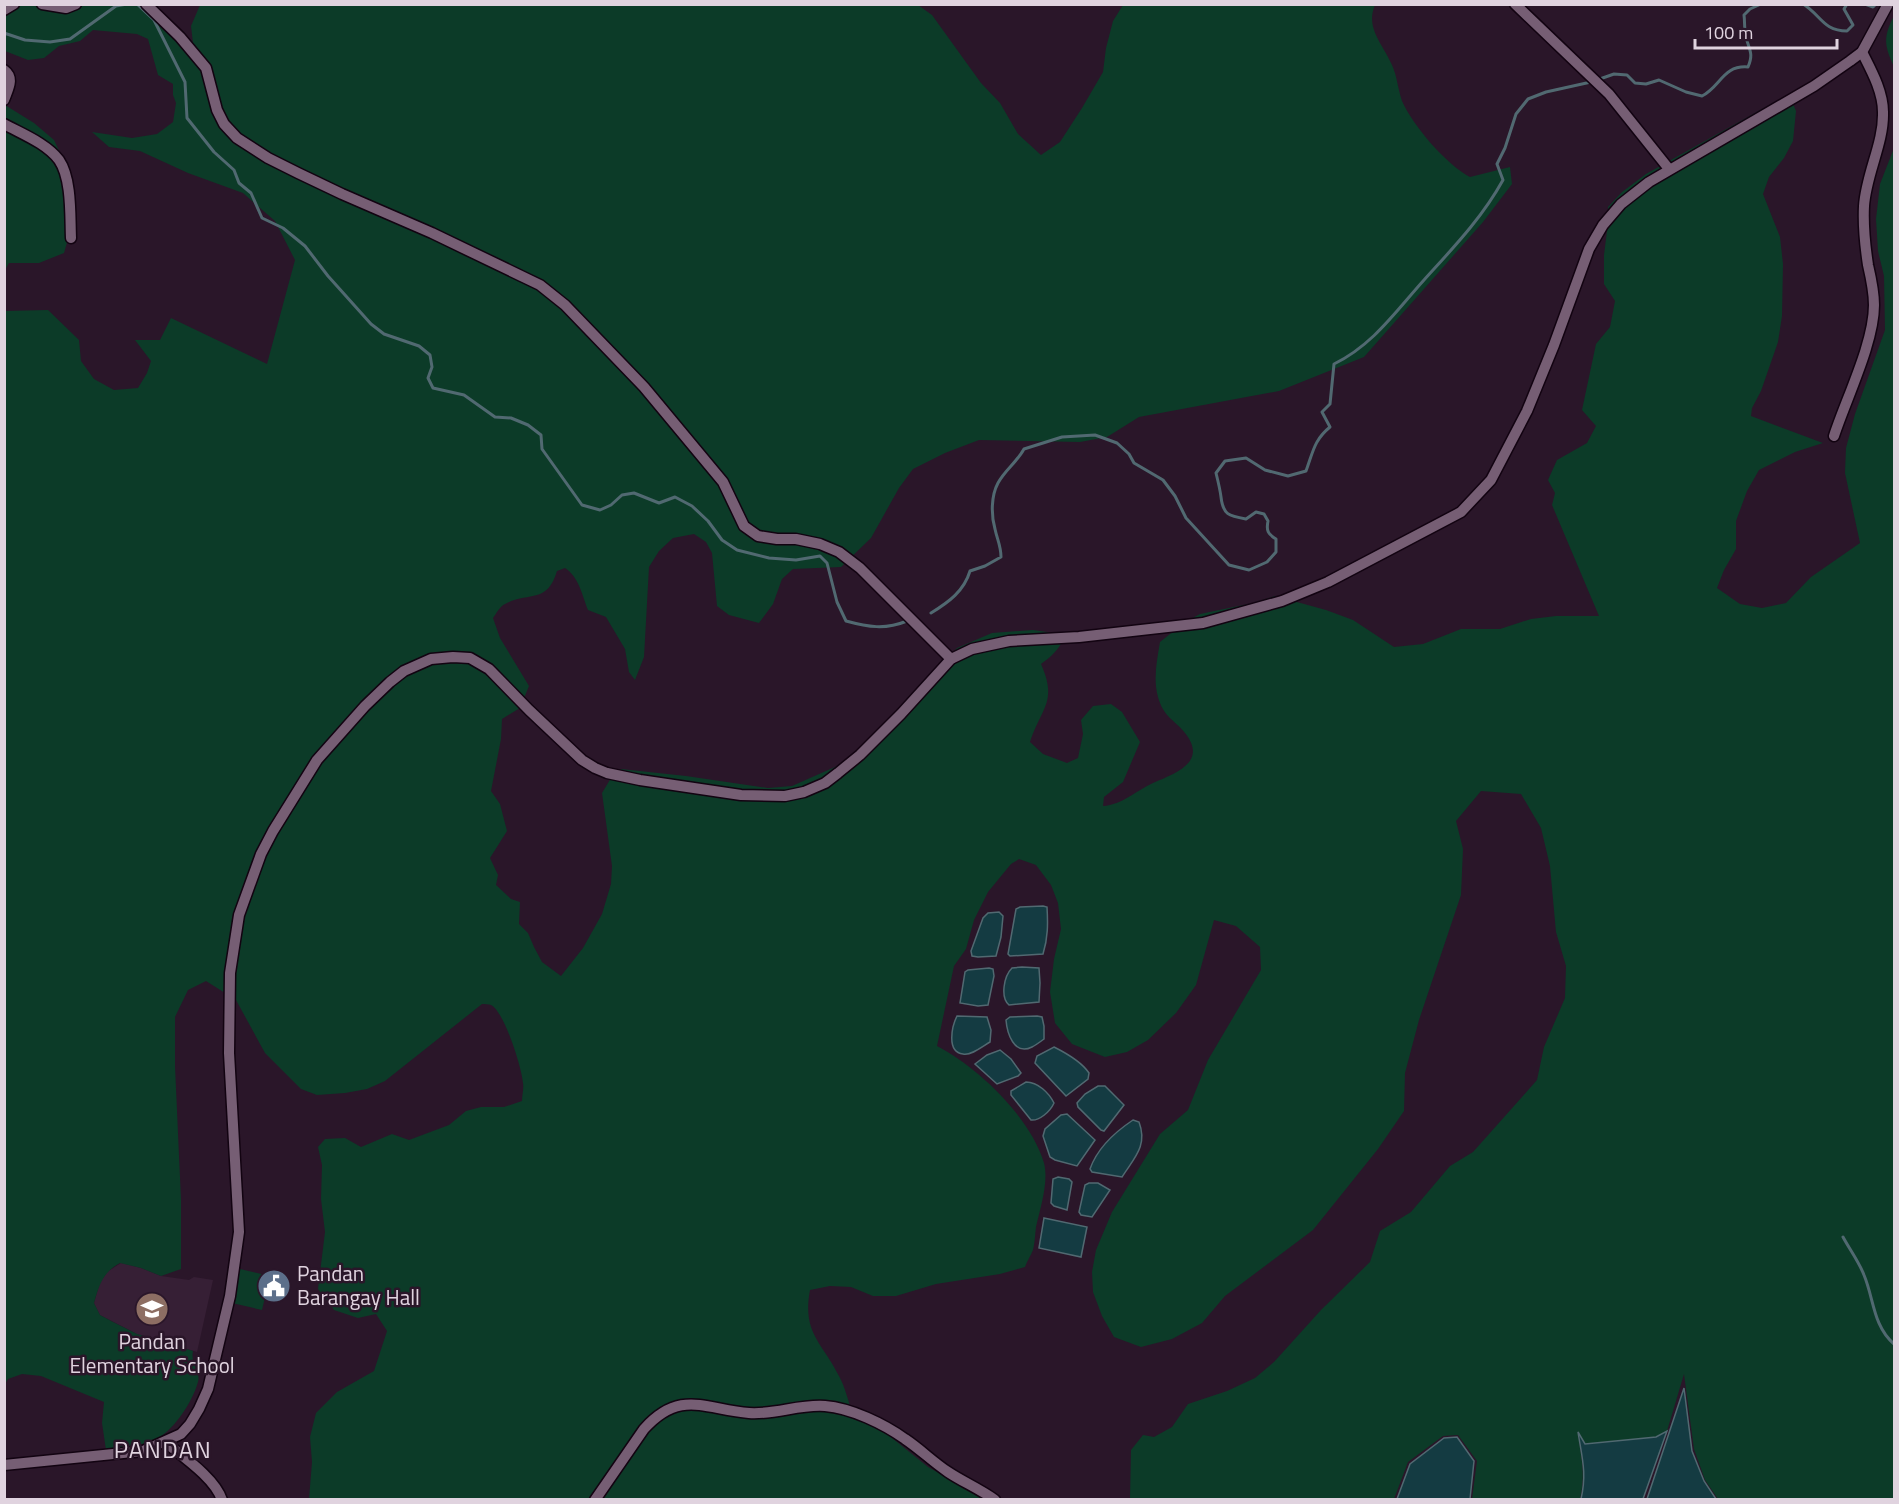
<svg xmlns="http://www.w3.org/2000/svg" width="1899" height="1504" font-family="'Titillium Web',sans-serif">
<rect width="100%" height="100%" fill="#2a1629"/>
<path fill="#361f35" d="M121,1263L141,1268L161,1276L189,1280L194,1277L213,1280L197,1352L137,1334L100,1315L94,1303L100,1282L107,1272Z"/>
<g fill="#0c3b28">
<path d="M5,5H153L179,40L193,43L191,26L200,5H918L932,15L981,83L1000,103L1018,134L1041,155L1060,142L1082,108L1103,72L1106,48L1113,21L1123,5H1375C1365,28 1383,44 1392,65C1397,76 1398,89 1402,101C1413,126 1447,165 1470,177L1510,167L1512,184L1483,222L1364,357L1279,391L1139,417L1107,437L1080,442L979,440L945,453L913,469L899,488L871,538L841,567L793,569L782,579L773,604L759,623L729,615L717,606L712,553L706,542L694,534L673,538L659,551L649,567L644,657L635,680L629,672L625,649L606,617L588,610C582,595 579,577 565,568L557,571C547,605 528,591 505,604C500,606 496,614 493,618L500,638L529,686L520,708L502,719L501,739L491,791L500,804L507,831L490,858L498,875L496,885L511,899L520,902L519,924L528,933L534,947L542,962L561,976L583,948L602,914L611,884L612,866L602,793L611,778L621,769L686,776L768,788L792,786L835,767L856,753L957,648L992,633L1033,630L1061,634L1064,639C1058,650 1051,657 1041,664C1058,702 1041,708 1030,742L1043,754L1067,763L1078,758L1083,734L1081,720L1093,706L1111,704L1122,712L1140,742L1123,782L1104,797L1103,806C1122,805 1137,790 1153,783C1176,773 1208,762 1185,733C1174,719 1164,718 1158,697C1153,679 1157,660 1160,642L1185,622L1200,614L1253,603L1275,596L1326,610L1353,620L1394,647L1423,644L1461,629H1500L1531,619L1556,616H1599L1552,505L1555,493L1548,480L1557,460L1587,443L1596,426L1582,410L1596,344L1610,327L1615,301L1604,284V255L1607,231L1608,207L1622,192L1646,174L1789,94L1796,111L1793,141L1784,158L1769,177L1763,194L1780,237L1783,264L1782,316L1778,342L1761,391L1752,408L1751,416L1823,443L1795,452L1759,470L1747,491L1736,521V549L1724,570L1717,588L1740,604L1762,608L1786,603L1811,577L1860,543L1845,473L1846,448L1855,414L1885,330L1884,276L1878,251L1876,219L1880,184L1894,148V1499H1718L1705,1480L1694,1449L1684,1374L1667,1431L1656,1437L1585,1444L1578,1432C1581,1458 1586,1473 1580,1499H1472L1477,1461L1458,1435L1443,1436L1408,1462L1394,1499H1130L1131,1450L1143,1435L1154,1437L1172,1427L1188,1404L1227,1391L1255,1378L1274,1362L1321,1310L1370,1262L1380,1231L1411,1212L1450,1166L1473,1152L1537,1080L1544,1047L1565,998L1566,966L1556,932L1550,866L1541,828L1521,794L1481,791L1456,821L1463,849L1461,895L1419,1020L1405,1073L1404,1111L1378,1149L1313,1230L1225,1296L1202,1323L1172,1339L1141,1347L1114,1337L1102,1316L1093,1292L1092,1272L1096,1250L1112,1212L1160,1134L1188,1110L1208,1060L1261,970L1260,947L1236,926L1214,920L1196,985L1176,1013L1148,1040L1127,1052L1105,1057L1072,1044L1055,1023L1050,992L1054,959L1061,929L1058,903L1051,885L1036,865L1019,859L1011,864L988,892L974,920L966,949L954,966L937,1046C978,1067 1031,1118 1044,1163C1049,1182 1040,1209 1036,1227C1035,1234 1035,1242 1033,1250C1031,1255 1027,1261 1025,1267L1000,1274L936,1284L896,1296H873L851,1287L830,1286L810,1290C802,1333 822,1342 839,1376C845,1387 848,1400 852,1412L871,1421L928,1467L987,1499H309L312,1462L310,1437L316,1413L337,1392L374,1371L387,1331L376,1314L358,1318L334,1310L318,1289L325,1232L321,1199L322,1165L318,1147L325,1139L345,1138L361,1147L392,1134L409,1140L449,1125L466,1111L481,1107H504L522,1101C522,1095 524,1089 523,1083C522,1068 504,1011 491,1005C489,1004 484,1004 482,1004L385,1081L367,1089L345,1093L317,1095L301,1089L265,1053L236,1000L206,981L188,990L175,1017V1066L181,1200V1269L161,1276L141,1268L120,1263C103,1272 99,1285 94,1303L100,1315L113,1322L137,1334L193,1351C190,1363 201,1371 198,1382C192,1403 173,1432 153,1441C139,1446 122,1447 106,1450L102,1423L104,1402L41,1376L22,1374L8,1379L5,1384V311L48,310L79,340L81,361L94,379L114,390L138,388L147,373L151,361L135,340H160L171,318L267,364L295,260L275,221L243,193L188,173L140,151L109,147L92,132L132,138L157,134L173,122L176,103L173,95V84L158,75L148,39L137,34L93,30L80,41L59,46L44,58L28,60L5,51Z"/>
<path d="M1894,16V67C1884,45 1883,37 1894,16Z"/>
<path d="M5,105L34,123L54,140L64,161L70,232L64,253L39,263H9L5,270Z"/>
<path d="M240,1269L270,1276L262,1310L232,1303Z"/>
</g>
<g fill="#143b42" stroke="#516971" stroke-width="1.5">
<path d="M1043,906L1047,907C1048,924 1048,938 1043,954L1010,956L1008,954L1016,909L1020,907Z"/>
<path d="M999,912L1003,916L1001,937L996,956L978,957L972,956L971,951L983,918L988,913Z"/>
<path d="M1022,967L1039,968L1040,983L1039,1002L1009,1005C1000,997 1004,976 1012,968Z"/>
<path d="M989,968L993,969L994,976L988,1005L978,1006L960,1003L965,972L968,970Z"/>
<path d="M957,1016L987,1017L991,1030L990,1042C983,1046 971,1056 963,1054C946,1052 952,1026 957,1016Z"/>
<path d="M1037,1016L1042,1017L1044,1026V1039C1040,1042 1036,1045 1032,1047C1014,1056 1007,1033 1006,1020L1010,1017Z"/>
<path d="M1054,1047C1066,1053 1081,1061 1089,1073L1088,1079L1066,1096L1035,1063L1037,1056Z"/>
<path d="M1000,1050L1011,1059L1021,1073L1018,1076L997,1084L975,1064L987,1055Z"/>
<path d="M1026,1082C1038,1082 1049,1093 1054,1103C1050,1112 1039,1121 1031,1120L1011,1095V1091Z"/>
<path d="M1098,1086H1105L1124,1105L1104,1131L1101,1130L1078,1107L1077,1103L1085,1094Z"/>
<path d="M1067,1114L1095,1140L1077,1166L1055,1160L1050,1157L1043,1136L1045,1129L1061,1115Z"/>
<path d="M1133,1120L1139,1122C1148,1146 1134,1158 1122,1177L1092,1172L1090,1169C1097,1149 1115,1132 1133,1120Z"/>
<path d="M1058,1177L1069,1179L1072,1182L1067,1210L1054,1206L1051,1203L1053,1179Z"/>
<path d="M1089,1183H1098L1110,1190L1092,1217L1081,1215L1079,1212L1085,1185Z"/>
<path d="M1044,1218L1087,1227L1081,1257L1039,1248Z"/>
<path d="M1684,1388L1692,1451L1704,1481L1716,1499H1647Z"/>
<path d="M1667,1431L1643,1499H1581C1587,1473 1582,1458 1578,1432L1585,1444L1656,1437Z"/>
<path d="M1457,1437L1474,1461L1470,1499H1397L1410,1464L1444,1438Z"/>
</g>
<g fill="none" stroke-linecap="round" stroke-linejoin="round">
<g stroke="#516971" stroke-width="3">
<path d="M137,4L154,20L185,82L187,118L214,152L234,170L239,183L251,193L262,218L283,228L305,246L328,276L371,324L384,334L419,346L430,355L432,367L428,378L433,388L464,395L495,417L511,418L528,425L541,435L542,449L582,505L600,510L611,505L622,495L634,493L659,503L675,497L692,506L708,521L722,540L737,550L769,558L796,560L820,556L827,563L837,602L846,621C868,627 885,630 907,621"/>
<path d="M1803,4C1821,15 1823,31 1847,31L1853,25L1844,9L1847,4"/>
<path d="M1865,4L1873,7L1876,4"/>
<path d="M4,33L25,40L50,42L70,39L116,6L127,4"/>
<path d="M1597,80L1614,74L1627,75L1635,83L1646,84L1659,80L1686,92L1702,96C1721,86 1723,65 1748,67C1754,53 1749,50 1746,37C1744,30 1745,22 1744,15L1750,9L1761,4"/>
<path d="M931,613C949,602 964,591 970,571L985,566L1001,557C1001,546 997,539 995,529C991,515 991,496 998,483C1005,470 1017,462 1024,449L1062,437L1095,435L1117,443L1129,454L1134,463L1163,480L1175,496L1186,518L1229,565L1249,570L1267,562L1276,552V539C1268,534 1266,531 1268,521L1264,514L1256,512L1246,519C1229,516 1223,515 1221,497C1220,489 1218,481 1216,473L1225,461L1246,458L1265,470L1288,476L1306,471C1313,452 1314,440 1330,427L1322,412L1330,404L1334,364C1373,345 1396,311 1424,280C1453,248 1482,218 1503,180L1497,164L1505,148L1516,114L1528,99L1546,92L1591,82"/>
<path d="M1843,1237C1850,1250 1859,1262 1864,1275C1874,1299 1873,1326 1894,1344"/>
</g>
<defs>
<g id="minor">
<path d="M42,4L66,8L76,4"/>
<path d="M146,4L180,37L206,68L217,110L224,124L237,138L268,158L298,173L342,194L432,233L540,285L565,305L644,387L723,482L744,526L758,536L777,539H796L820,544L839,552L860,568L951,659"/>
<path d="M1515,4L1609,94L1669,169"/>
<path d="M4,10L14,4"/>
<path d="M4,70C15,78 8,89 4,100"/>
<path d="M4,124C22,134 46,143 59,160C72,179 70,216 71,238"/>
<path d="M1834,436C1846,399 1874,343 1874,305C1874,292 1871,278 1868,265C1865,245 1863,225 1864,206C1866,174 1884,143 1883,112C1883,91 1871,70 1862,52"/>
<path d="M165,1442C182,1456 215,1478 222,1500"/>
<path d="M4,1465L143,1451L181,1434L190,1424L199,1409L208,1389L230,1296L239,1232L229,1053L230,973L239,915L261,854L273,831L317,760L365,706L390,682L404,671L431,659L453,657L470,658L489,669L529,710L582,760L595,768L607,773L640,780L741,795L785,796L804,792L825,783L838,773L860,755L901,714L951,659L972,649L1009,641L1079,637L1203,623L1282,601L1328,582L1461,512L1491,480L1527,411L1554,345L1589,249L1603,225L1621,204L1649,182L1814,86L1850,61L1862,52L1888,4"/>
<path d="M595,1500L644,1429C680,1389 704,1409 749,1413C775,1415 799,1404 825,1406C851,1408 884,1424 905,1439C920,1449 933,1462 948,1472C963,1482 980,1489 995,1500"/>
</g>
</defs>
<use href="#minor" stroke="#120311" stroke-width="13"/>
<use href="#minor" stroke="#765e74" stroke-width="10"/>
</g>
<defs>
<symbol id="civic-disc" viewBox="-11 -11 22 22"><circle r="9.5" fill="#5c6f8a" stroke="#2a1629"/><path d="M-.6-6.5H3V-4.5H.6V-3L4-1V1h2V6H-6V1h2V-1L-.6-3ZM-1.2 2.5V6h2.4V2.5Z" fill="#fff"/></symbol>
<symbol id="school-disc" viewBox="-11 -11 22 22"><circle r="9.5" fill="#8d6e63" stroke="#2a1629"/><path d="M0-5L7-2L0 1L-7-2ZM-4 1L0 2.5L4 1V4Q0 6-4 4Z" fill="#fff"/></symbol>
</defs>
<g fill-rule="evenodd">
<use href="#civic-disc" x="255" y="1267" width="38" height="38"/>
<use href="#school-disc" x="133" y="1290" width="38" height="38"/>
</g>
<g text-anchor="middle" stroke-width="5" stroke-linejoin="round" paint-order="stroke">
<g font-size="21" fill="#e0d3df" stroke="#2a1629" text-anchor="start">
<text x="297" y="1281">Pandan<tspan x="297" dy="24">Barangay Hall</tspan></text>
<text x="152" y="1349" text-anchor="middle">Pandan<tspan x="152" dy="24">Elementary School</tspan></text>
</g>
<g font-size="24" letter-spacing="1.5" fill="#e0d3df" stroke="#2a1629">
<text x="163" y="1458">PANDAN</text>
</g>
</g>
<rect width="1899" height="1504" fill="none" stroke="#e0d3df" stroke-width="12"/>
<path d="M1695 39v9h142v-9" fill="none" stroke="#e0d3df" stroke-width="3"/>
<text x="1704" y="39" font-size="18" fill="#e0d3df" stroke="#2a1629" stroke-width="4.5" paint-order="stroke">100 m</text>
</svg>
